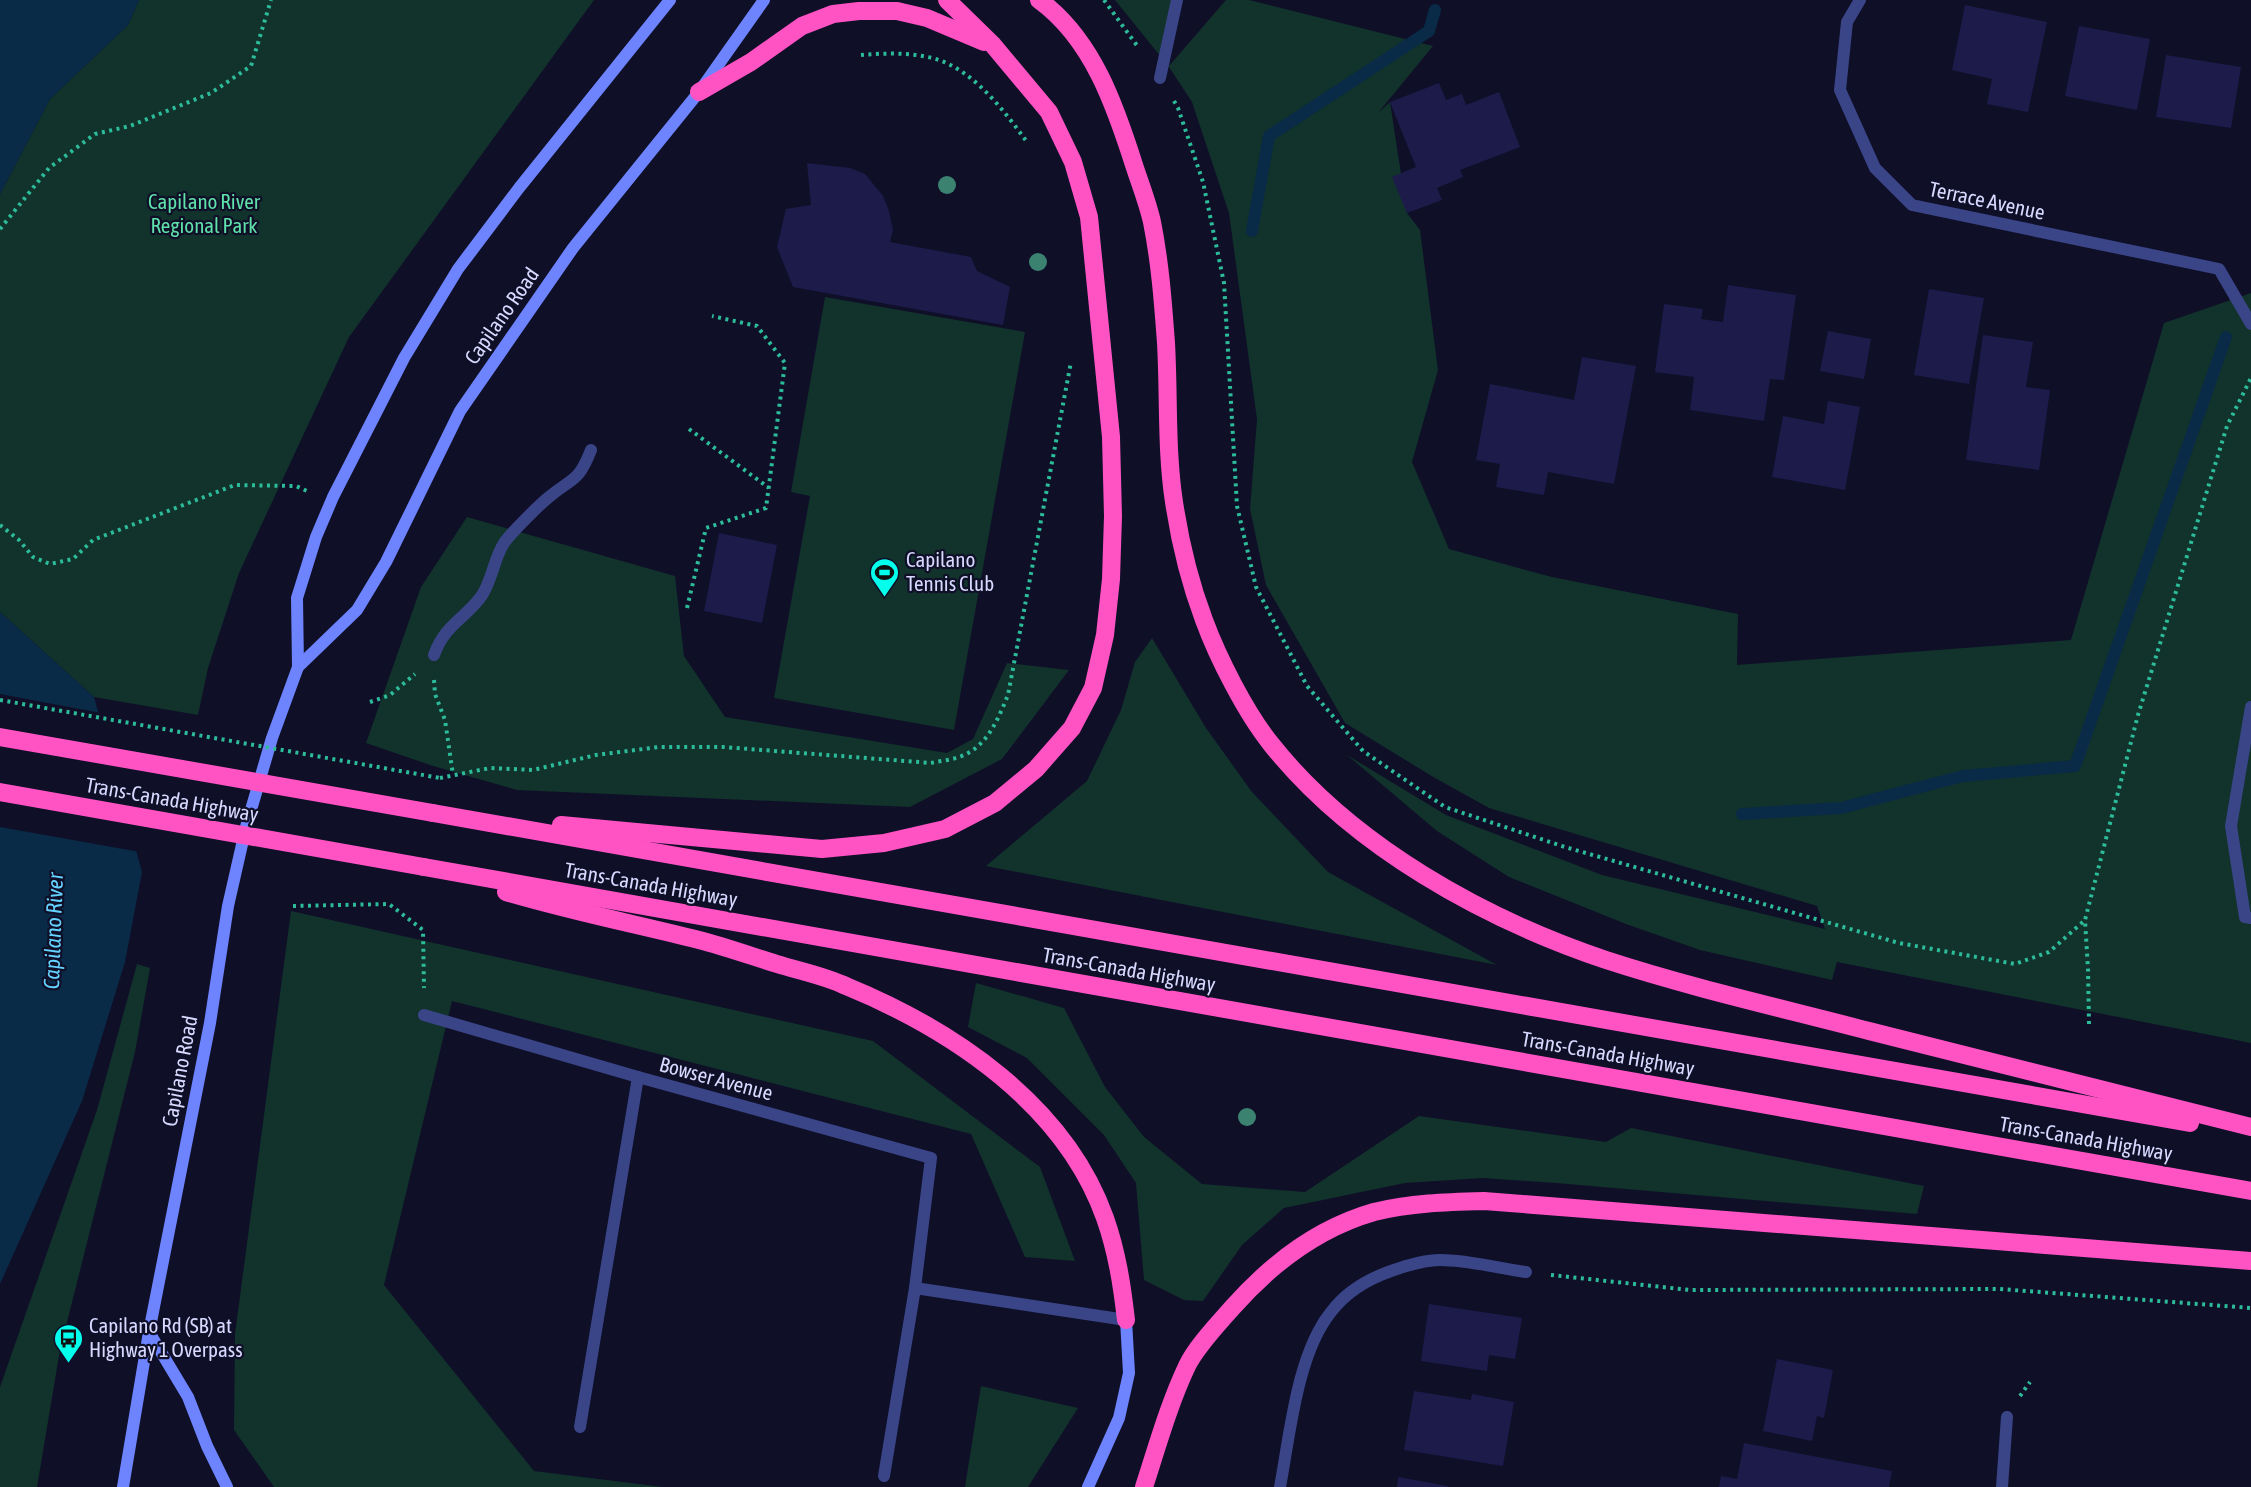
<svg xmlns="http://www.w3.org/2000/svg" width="2251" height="1487" font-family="'Asap Condensed',sans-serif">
<rect width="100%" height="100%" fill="#0f0f28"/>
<g fill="#12322c">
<path d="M139,0H594L349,337L239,573L208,668L198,715L94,697L0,612V194L50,99L128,25Z"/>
<path d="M1115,0H1178L1169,66L1226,0H1249L1433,46L1378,113L1390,102L1407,213L1420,230L1438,370L1412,462L1449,549L1552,577L1738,614L1737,665L2071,640L2164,323L2251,293V1043L1837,962L1832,980L1700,950L1626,924L1509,877L1437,831L1347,755L1446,815L1602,875L1825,929L1817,906L1489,808L1435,778L1345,723L1266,585L1250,509L1257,419L1229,213L1192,102L1169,67Z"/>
<path d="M825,297L1025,332L954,730L774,698L810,496L791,492Z"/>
<path d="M467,517L675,576L684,656L725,717L947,753L973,739L1007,663L1069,670L1002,759L910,807L517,790L433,766L366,743L421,587Z"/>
<path d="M1152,638L1206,728L1252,792L1328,872L1497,965L986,866L1087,781L1121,710L1135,662Z"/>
<path d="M291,911L873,1041L1040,1167L1075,1261L1025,1257L971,1134L452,1001L384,1285L534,1471L663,1487H274L234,1430L235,1334Z"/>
<path d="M137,964L150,968L135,1052L60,1350L37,1487H0V1387L97,1110Z"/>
<path d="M976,983L1064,1008L1105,1087L1144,1137L1202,1184L1305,1192L1419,1116L1606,1142L1631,1128L1924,1186L1917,1214L1556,1183L1483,1178L1405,1183L1284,1208L1242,1245L1203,1301L1184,1300L1144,1280L1136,1183L1104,1135L1027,1058L968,1027Z"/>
<path d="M981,1386L1078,1408L1028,1487H965Z"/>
</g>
<g fill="#092b47">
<path d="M0,0H139L128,25L50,99L0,194Z"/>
<path d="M0,612L94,697L142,872L125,962L82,1101L0,1284Z"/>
</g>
<path fill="#0f0f28" d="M0,694L101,713L140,852L0,827Z"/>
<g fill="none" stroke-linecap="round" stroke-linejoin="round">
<g stroke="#092b47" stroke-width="12">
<path d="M1252,231L1269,136L1429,31L1435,10"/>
<path d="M1742,814L1841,808L1963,776L2075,766L2226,337"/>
</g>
</g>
<g fill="#1c1b4a">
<path d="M1965,5L2047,22L2028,112L1987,104L1992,79L1952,70Z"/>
<path d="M2079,26L2150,39L2137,110L2065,96Z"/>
<path d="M2166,55L2241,67L2231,128L2156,117Z"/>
<path d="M1439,83L1446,100L1462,94L1466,105L1499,92L1520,147L1460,170L1463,177L1437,188L1442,200L1407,213L1392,177L1416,167L1390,102Z"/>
<path d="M807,163L850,168L865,174L883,196L889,211L893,230L890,242L971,257L977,271L1010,287L1003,325L793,287L777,247L786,209L811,205Z"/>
<path d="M1728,285L1796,295L1784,380L1770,379L1764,421L1690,410L1694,377L1655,372L1664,304L1703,309L1701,319L1723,322Z"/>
<path d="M1929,289L1984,298L1969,384L1914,375Z"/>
<path d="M1828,331L1871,339L1864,379L1820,371Z"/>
<path d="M1983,335L2033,342L2026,387L2050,390L2039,470L1966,460Z"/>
<path d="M1582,357L1636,366L1614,484L1548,472L1544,495L1496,487L1500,464L1476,460L1490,384L1574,400Z"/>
<path d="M1828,401L1860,407L1845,490L1772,477L1783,416L1824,424Z"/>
<path d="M719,533L777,545L762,623L704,611Z"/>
<path d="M1429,1304L1522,1318L1515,1359L1489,1355L1487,1371L1421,1361Z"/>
<path d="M1777,1359L1833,1370L1824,1418L1817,1416L1812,1441L1763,1431Z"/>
<path d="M1414,1391L1471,1400L1472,1394L1514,1402L1503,1466L1404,1450Z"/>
<path d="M1744,1443L1892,1471L1889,1487H1719L1721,1476L1737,1479Z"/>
<path d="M1398,1477L1448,1486V1487H1397Z"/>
</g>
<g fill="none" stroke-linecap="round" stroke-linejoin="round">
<g stroke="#2dbc9a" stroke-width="4" stroke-dasharray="3 4.5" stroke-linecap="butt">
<path d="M1104,0L1138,47"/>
<path d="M861,55C886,53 914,52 939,60C976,73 1005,112 1027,142"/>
<path d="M1174,101L1178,108L1203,182L1224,283L1237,506L1256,587L1307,686L1363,751L1445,807L1565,847L1899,943L2015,964L2049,952L2085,920"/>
<path d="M0,229L49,168L95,134L130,126L211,93L251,66L271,0"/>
<path d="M689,429L769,488"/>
<path d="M0,525L19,540L33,557L50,564L73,559L93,540L235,485L296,486L307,491"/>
<path d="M687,608L706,528L766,508L785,363L757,326L712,316"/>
<path d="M434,680L435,694L445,720L453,775"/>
<path d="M370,702L390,695L415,674"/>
<path d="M440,778L490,768L533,770L596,755L659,747H723L931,763C940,761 951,760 959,757C987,748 998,719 1008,695L1071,362"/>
<path d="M293,906L389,904L423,930L424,988"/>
<path d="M2089,1024L2088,969L2085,920L2138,715L2227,426L2251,378"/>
<path d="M1551,1275L1690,1290L2000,1289L2251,1308"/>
<path d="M2020,1396L2030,1382"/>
</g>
<g stroke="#3a4588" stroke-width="12">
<path d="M1160,78L1177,0"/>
<path d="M434,655C445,625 463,620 480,598C492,583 493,560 504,543C511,533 539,505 549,497C573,477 578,483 591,450"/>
<path d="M424,1015L638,1077"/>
</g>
<g stroke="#3a4588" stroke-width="12">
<path d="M1860,0L1847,22L1840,90L1875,168L1912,205L2219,269L2251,324"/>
<path d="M2251,707L2231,826L2245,917L2251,918"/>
<path d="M580,1427L638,1077L931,1158L915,1288L1126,1320"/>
<path d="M884,1476L915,1288"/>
<path d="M1280,1487C1290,1434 1297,1354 1331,1312C1346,1292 1368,1279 1391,1271C1405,1266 1424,1260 1440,1260C1468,1260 1498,1268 1526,1272"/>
<path d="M2002,1487L2007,1417"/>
</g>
<g stroke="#6e84ff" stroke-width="12">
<path d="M298,667L357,610L386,562L460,411L573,248L699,92L764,0"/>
<path d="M149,1332L188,1397L207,1446L227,1487"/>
<path d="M123,1487L149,1332L210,1023L228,906L246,827L272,738L298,667L297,598L316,537L333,497L404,358L458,269L519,188L670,0"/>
<path d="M1088,1487L1119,1418L1129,1373L1126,1320"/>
</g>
<g stroke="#ff52c3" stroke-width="18">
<path d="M1039,0C1093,39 1116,108 1135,168C1141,186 1148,204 1152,222C1160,262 1163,302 1166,343C1169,396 1166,450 1174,502C1180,542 1190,583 1204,620C1218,658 1246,713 1271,744C1352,846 1484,919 1606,960C1692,988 1781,1008 1869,1031C1996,1063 2124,1095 2251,1127"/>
<path d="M699,92L751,62L802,26L833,14L859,11H897L927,18L984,42"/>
<path d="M433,813L2190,1123"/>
<path d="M561,825L822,849L884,843L945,829L995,803L1036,769L1072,728L1093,688L1105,635L1111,579L1113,516L1111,437L1089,217L1073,162L1049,112L993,45L947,0"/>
<path d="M424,867L2251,1191"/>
<path d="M506,892C570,911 635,924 699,940C726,947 751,956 777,964C800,971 825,976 846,986C953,1030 1065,1105 1105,1218C1117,1252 1122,1285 1126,1320"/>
<path d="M1144,1487C1157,1447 1169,1404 1187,1366C1196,1347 1218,1324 1232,1308C1270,1265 1318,1228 1374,1212C1410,1203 1447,1202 1484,1201L2251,1261"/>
</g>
<path stroke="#2dbc9a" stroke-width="4" stroke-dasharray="3 4.5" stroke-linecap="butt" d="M0,700L440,778"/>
<g stroke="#ff52c3" stroke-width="18">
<path d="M0,737L433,813"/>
<path d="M0,792L424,867"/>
</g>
</g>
<g fill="#3b8370">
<circle cx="947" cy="185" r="9"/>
<circle cx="1038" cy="262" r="9"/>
<circle cx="1247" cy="1117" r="9"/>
</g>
<defs>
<symbol id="stadium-pin" viewBox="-11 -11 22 30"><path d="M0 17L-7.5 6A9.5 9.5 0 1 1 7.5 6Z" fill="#03ffec" stroke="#0f0f28"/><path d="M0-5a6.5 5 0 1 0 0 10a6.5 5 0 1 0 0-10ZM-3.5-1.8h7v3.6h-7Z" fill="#111"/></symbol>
<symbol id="bus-pin" viewBox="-11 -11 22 30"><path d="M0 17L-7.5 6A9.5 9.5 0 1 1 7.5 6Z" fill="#03ffec" stroke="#0f0f28"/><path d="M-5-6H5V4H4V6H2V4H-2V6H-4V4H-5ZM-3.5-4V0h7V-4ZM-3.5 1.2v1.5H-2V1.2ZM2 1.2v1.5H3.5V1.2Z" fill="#111"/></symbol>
</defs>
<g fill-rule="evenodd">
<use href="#stadium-pin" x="868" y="556" width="33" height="45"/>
<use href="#bus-pin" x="52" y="1322" width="33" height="45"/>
</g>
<g text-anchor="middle" stroke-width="4.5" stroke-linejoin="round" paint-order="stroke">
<g font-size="21" fill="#d7d9ff" stroke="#0f0f28">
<text transform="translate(1987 201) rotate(12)" y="7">Terrace Avenue</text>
<text transform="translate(502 316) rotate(-55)" y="7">Capilano Road</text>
<text transform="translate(172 800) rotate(10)" y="7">Trans-Canada Highway</text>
<text transform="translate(651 885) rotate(10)" y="7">Trans-Canada Highway</text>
<text transform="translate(1129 970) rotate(10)" y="7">Trans-Canada Highway</text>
<text transform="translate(1608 1054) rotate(10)" y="7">Trans-Canada Highway</text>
<text transform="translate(180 1071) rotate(-79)" y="7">Capilano Road</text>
<text transform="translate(716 1079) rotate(15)" y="7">Bowser Avenue</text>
<text transform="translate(2086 1139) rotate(10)" y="7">Trans-Canada Highway</text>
</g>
<g font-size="21" fill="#5fe2aa" stroke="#0f0f28">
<text x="204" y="209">Capilano River<tspan x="204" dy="24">Regional Park</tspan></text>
</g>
<g font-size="21" fill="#d7d9ff" stroke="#0f0f28" text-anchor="start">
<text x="906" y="567">Capilano<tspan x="906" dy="24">Tennis Club</tspan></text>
<text x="89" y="1333">Capilano Rd (SB) at<tspan x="89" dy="24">Highway 1 Overpass</tspan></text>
</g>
<g font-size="22" font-style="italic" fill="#65d3ff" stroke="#0f0f28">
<text transform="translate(53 931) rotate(-88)" y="8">Capilano River</text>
</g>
</g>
</svg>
